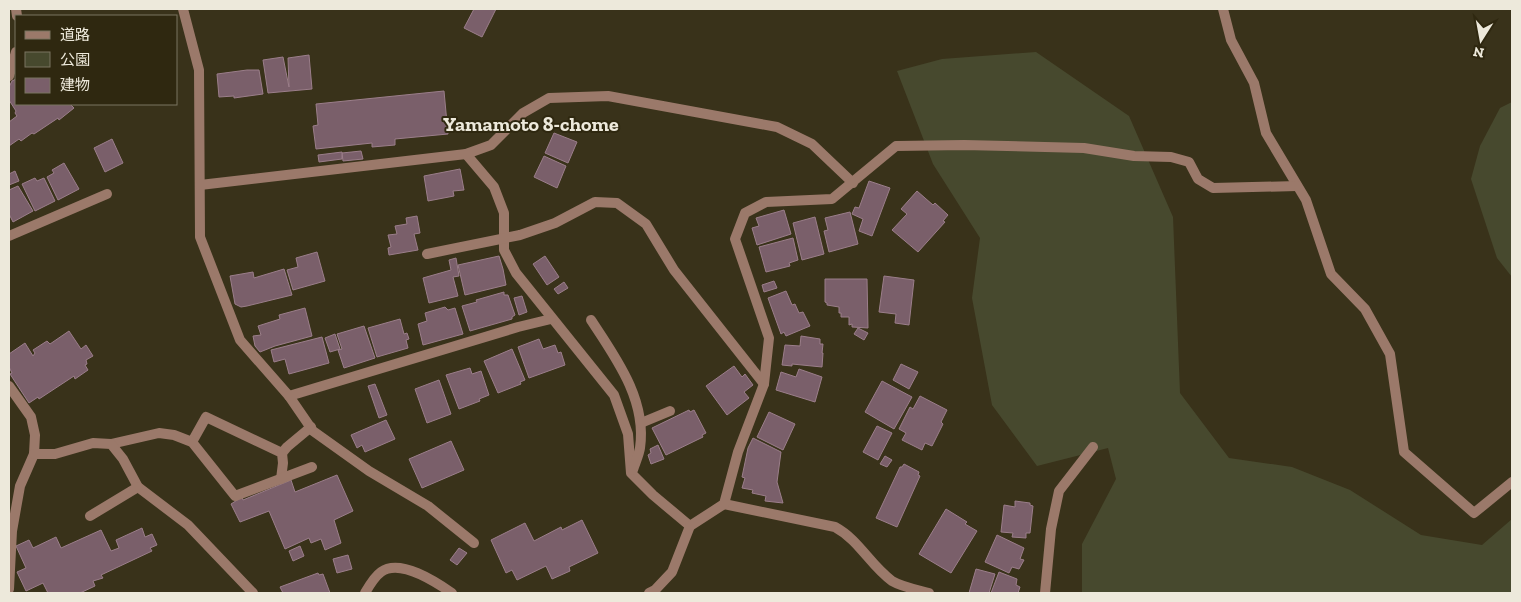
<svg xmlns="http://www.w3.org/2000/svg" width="1521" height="602" font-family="'Zilla Slab','Noto Sans JP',serif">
<rect width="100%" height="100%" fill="#39321a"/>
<g fill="#47492e">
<path d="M1036,52L1129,116L1173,217L1180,393L1229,458L1292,467L1350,490L1421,535L1482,545L1512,519V593H1082V544L1116,479L1108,448L1037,466L992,405L972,298L980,238L933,164L897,71L942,59Z"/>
<path d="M1512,102V277L1497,258L1471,179L1480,146L1500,108Z"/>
</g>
<g fill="#7a5f6a" stroke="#9b7e8a">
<path d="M474,9H496L482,37L464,28Z"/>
<path d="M309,55L312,89L268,93L263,60L283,57L289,87L288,58Z"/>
<path d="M247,70H259L263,94L234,98V96L219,97L217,74Z"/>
<path d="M16,79V104H70L74,108L59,120L58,118L34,134L32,133L21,141L19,139L9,146V122L17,116L15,113L16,111L9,100V87L12,81Z"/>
<path d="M444,91L448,134L395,139V145L372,147V143L316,149L313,126L318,125L316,104Z"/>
<path d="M554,133L577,142L568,163L545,153Z"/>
<path d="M112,139L123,163L105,172L94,148Z"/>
<path d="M361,151L363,159L343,161L342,153Z"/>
<path d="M342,152V159L319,162L318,155Z"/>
<path d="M544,156L566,166L557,188L534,177Z"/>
<path d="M64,163L79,189L58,200L47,177L54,173L52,170Z"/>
<path d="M460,169L464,190L453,191L454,196L428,201L424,176Z"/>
<path d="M15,171L19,181L9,185V174Z"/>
<path d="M35,178L37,181L44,178L55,201L35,211L22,184Z"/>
<path d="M869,181L890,188L872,236L859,231L863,219L852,214L855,207L859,208Z"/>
<path d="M18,186L33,211L13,222L9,214V190Z"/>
<path d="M917,191L933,205L935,203L948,215L943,221L945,222L918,252L892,230L907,214L901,209Z"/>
<path d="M784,210L791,234L757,245L752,228L759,226L756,218Z"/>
<path d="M850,212L858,244L829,252L824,231L828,230L825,218Z"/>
<path d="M417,216L420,233L414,234L418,250L389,255L388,248L391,247L388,235L397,234L395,226L407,224L406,218Z"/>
<path d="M815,217L824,254L802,260L793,223Z"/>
<path d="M793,238L798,260L789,263L790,266L766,272L759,247Z"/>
<path d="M317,252L325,281L293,290L287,270L298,267L296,258Z"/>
<path d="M499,256L503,269L506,285L465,295L458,265Z"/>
<path d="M545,256L559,277L547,285L533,264Z"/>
<path d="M456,258L459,276L453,277L458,296L429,303L423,278L451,270L449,260Z"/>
<path d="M284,269L292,295L247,306L241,307L235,304L230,276L253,272L254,278Z"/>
<path d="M884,276L914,280L909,325L895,323L896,314L879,312Z"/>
<path d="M825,279H867L868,328L852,327V324L849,325V317H841V313H839V307L827,305V303L825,302Z"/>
<path d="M774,281L777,288L764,292L762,285Z"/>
<path d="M564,282L568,288L558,294L554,289Z"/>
<path d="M786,291L792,305L795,304L799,313L803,312L810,326L786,336L784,332L781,334L768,298Z"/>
<path d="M504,292V295H508L515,315L512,317V319L470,331L462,306L477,302L476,300Z"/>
<path d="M522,296L527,312L519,315L514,298Z"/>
<path d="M445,307L448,310L455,308L463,334L423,345L418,324L427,321L425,313Z"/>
<path d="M305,308L312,336L275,346L260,352L255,346L253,336L261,335L258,326L280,319L279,315Z"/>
<path d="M400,319L404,334L407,333L409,339L406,340L408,348L377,357L368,328Z"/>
<path d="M364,326L375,358L344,368L338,350L342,349L337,334Z"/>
<path d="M858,328L868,333L864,340L854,334Z"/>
<path d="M69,331L81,349L86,345L93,356L86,360L87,364L85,365L88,370L75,379L74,376L39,399L38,397L29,403L10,374L12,373L9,367V354L25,343L33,356L35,353L33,350L47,341L50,344Z"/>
<path d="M335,334L340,349L330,352L325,338Z"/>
<path d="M801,336L820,339V344H823L822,353H823L822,367L792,364V366L782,365L785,345L800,346Z"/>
<path d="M322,337L329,363L289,374L285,359L274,362L271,350Z"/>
<path d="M539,339L543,349L555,345L558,353L561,352L565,365L529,378L518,347Z"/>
<path d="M512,349L525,380L520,382L521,384L498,393L484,361Z"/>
<path d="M901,364L918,372L909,389L893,380Z"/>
<path d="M734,366L742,377L745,374L753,385L744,392L749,398L727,415L706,386Z"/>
<path d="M470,368L472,374L481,371L489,395L479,399L480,401L459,409L446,375Z"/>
<path d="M799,369L822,377L815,402L776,390L781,372L796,377Z"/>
<path d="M439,380L451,414L427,423L415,389Z"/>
<path d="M882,381L912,397L894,429L865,412Z"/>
<path d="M375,384L387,415L379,418L368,386Z"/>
<path d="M920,396L947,410L941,422L943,424L932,446L925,443L922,450L902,440L906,433L899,429L910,407L913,409Z"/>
<path d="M689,410L690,412L694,410L706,433L702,435L703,437L666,455L652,428Z"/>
<path d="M769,412L795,424L783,450L757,437Z"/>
<path d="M386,420L395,439L365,452L362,445L357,448L351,435Z"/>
<path d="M877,426L892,433L878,460L863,452Z"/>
<path d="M753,438L781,452L777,482L783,503L765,501L766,496L752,493L753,490L742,488L745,478L742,477L748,448Z"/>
<path d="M451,441L464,470L422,488L409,459Z"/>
<path d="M658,445L664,459L651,464L648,455L651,453L650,449Z"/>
<path d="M885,456L892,460L887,467L880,464Z"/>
<path d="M904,464L919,472L918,475L920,476L897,527L876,518L900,467H902Z"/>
<path d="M337,475L353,511L334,520L341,543L325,550L321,539L311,543L309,538L285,549L269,511L240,522L231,504L242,497L243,500L291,480L295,492Z"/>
<path d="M1015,501L1030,503V505L1033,506L1030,533H1026V538L1012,537L1013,533L1001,532L1004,505L1015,507Z"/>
<path d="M946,509L967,522L965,524L977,531L951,573L919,554Z"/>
<path d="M582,520L598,553L569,567L570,571L552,579L546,566L517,580L512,570L506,573L491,540L525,523L534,541L561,527L562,530Z"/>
<path d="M142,528L145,537L152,534L157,545L150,548L152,551L101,575L103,578L93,581L95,586L80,593H48L43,583L26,591L17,572L26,568L16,546L29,540L33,548L56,537L61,548L101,530L111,551L119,548L116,540Z"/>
<path d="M997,535L1024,548L1020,559L1024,560L1019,569L1012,567L1009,573L985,562Z"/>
<path d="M300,546L304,556L293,561L289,551Z"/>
<path d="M459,548L467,553L457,565L450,560Z"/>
<path d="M348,555L352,569L337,573L333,559Z"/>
<path d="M976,569L995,574L989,593H969Z"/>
<path d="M999,572L1017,579L1016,585L1020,587L1018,593H991Z"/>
<path d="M318,573L319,575L323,574L330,593H283L280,587Z"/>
</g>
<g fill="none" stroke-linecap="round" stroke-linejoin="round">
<g stroke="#9b796a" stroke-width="10">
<path d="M16,9L17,16"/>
<path d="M183,9L199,70L200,237L240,340L289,396L313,431L369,471L428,506L474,543"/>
<path d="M1223,9L1231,40L1254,83L1266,133L1306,200L1331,274L1365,309L1390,354L1404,452L1474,513L1512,482"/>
<path d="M9,76L16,52"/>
<path d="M466,154L494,187L504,213V250L516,273L614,395L628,434L631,473L653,495L690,526"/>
<path d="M200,185L466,154L491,145L523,113L549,98L608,96L777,127L812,144L853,183"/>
<path d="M9,236L107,194"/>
<path d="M427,254L520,235L555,223L595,202L617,203L646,224L674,270L764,384"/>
<path d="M591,320C616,358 647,400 640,448C639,455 635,463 633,470"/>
<path d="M9,386L31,417L35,435L34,454L20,486L12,531L9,589"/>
<path d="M289,396L518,327L551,319"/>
<path d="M641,423L670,411"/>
<path d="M192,442L206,417L282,453L283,463L281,479"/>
<path d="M111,444L159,433L174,435L192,442L235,496L312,467"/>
<path d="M282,453L287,447L311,427"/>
<path d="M34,454H55L93,443L111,444L123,459L138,487L188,525L253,593"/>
<path d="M724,504L835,527C859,540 870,565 892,581C902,587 918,590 929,593"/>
<path d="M90,516L138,487"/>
<path d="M365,593C369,586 374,577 381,572C400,558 436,582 452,593"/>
<path d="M649,593L655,590L672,572L690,526L724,504L738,452L764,384L769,338L735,239L745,213L766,202L832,199L896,146L964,145L1084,148L1134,156L1171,157L1189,162L1198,179L1213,188L1297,186"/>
<path d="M1045,593L1051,529L1059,491L1093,447"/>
</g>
</g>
<g text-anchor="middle" stroke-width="4" stroke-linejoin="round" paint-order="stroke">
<g font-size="20" font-weight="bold" fill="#ede9db" stroke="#2f2810">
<text x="531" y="131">Yamamoto 8-chome</text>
</g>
</g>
<rect width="1521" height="602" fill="none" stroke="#ede9db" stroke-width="20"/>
<rect x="15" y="15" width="162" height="90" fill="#2f2810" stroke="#7b7561"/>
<rect x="25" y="31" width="25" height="8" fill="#9b796a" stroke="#7b7561"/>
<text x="60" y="40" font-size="15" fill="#ede9db">道路</text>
<rect x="25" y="52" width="25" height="15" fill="#47492e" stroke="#7b7561"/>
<text x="60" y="65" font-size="15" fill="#ede9db">公園</text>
<rect x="25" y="78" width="25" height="15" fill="#7a5f6a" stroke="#7b7561"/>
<text x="60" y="90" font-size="15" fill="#ede9db">建物</text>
<g transform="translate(1481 40) rotate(191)" stroke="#2f2810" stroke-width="4" paint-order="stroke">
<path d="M0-4L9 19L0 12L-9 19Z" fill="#ede9db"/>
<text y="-8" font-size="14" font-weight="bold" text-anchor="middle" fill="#ede9db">N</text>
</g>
</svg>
